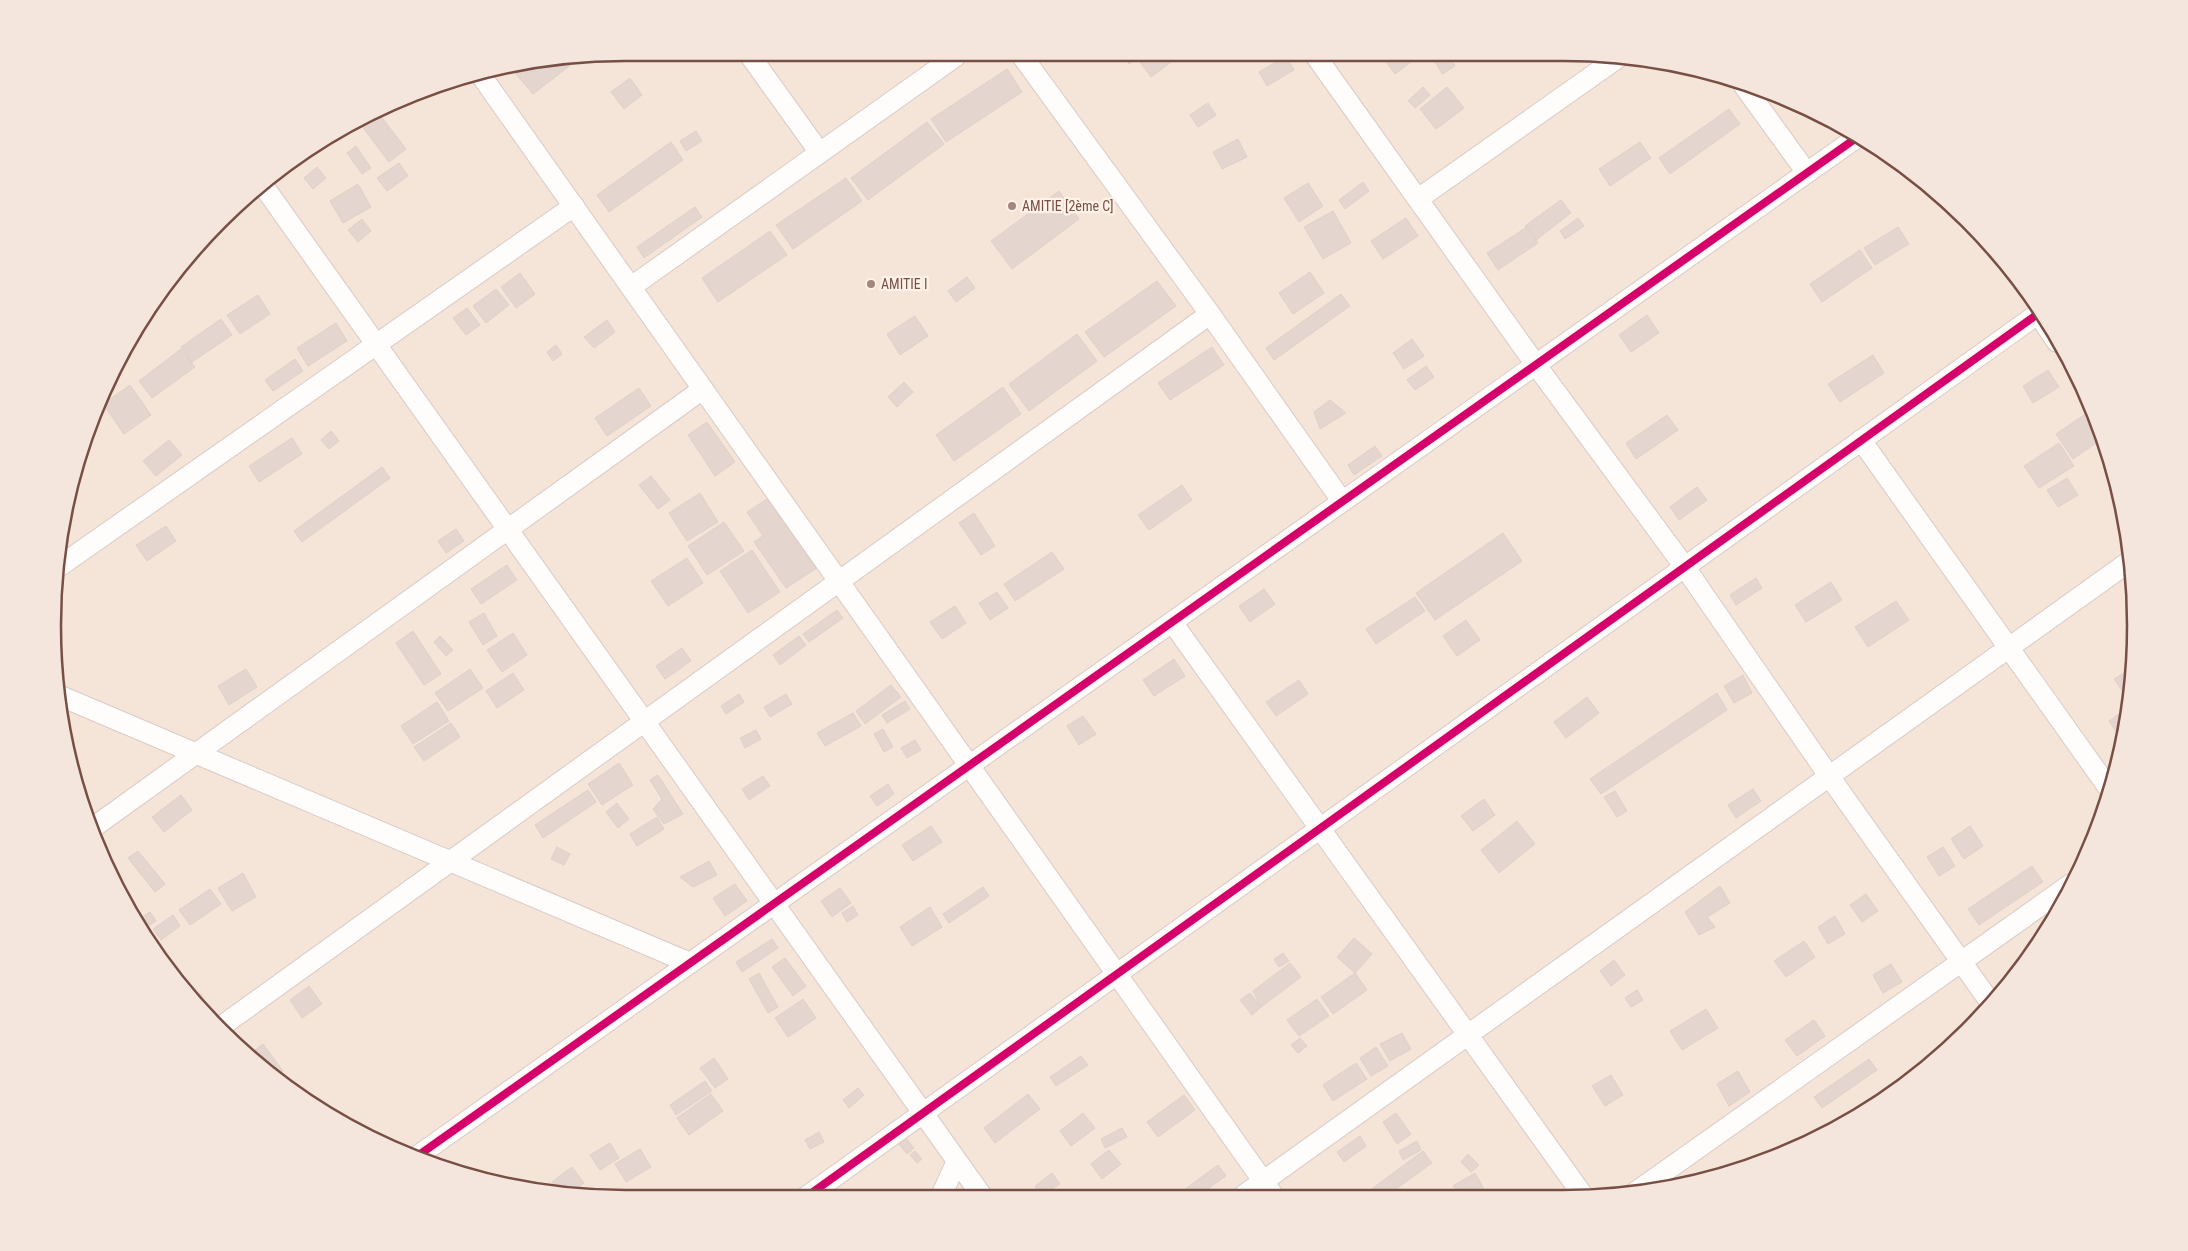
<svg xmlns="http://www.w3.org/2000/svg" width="2188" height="1251" font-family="'Roboto Condensed',sans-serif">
<rect width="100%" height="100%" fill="#f7efe7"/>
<path fill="#f5e4d8" d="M1600,54L1711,72L1849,129L1941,195L2017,277L2077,372L2116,477L2134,588L2131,701L2105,810L2059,912L1968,1030L1881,1102L1747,1168L1637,1194L588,1197L442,1168L339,1122L248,1056L195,1003L129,912L96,845L64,738L54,663L57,551L72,477L111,372L149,307L220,221L277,171L372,112L442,83L550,57Z"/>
<g fill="#e4d5ce" stroke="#e1d0c9">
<path d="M1380,54H1421L1395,74Z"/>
<path d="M1439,54H1448L1455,66L1442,74L1433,58Z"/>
<path d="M1123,55H1140L1129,64Z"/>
<path d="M1149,55H1176L1178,57L1151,77L1140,62Z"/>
<path d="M1286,56L1294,70L1267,86L1259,72Z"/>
<path d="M550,57H581L533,94L510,67Z"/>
<path d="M1007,69L1022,92L946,142L931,119Z"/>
<path d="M630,78L642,95L624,109L611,92Z"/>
<path d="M1423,87L1430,95L1415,108L1408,101Z"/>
<path d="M1447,87L1464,108L1436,129L1420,109Z"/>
<path d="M1208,103L1216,115L1198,127L1190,115Z"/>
<path d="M1729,109L1740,124L1670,174L1659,158Z"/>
<path d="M376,110L406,149L389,162L358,121Z"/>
<path d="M927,122L944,144L868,200L851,178Z"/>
<path d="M696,131L702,141L686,151L680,141Z"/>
<path d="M1238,139L1247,157L1222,169L1213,152Z"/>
<path d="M671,142L683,160L609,212L597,195Z"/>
<path d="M1640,142L1651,158L1610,186L1599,169Z"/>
<path d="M356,146L371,168L362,174L347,153Z"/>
<path d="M399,163L408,176L387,191L377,178Z"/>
<path d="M317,167L326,178L313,189L304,178Z"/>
<path d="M846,178L862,201L793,249L776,225Z"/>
<path d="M1363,182L1369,191L1345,209L1339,200Z"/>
<path d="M1308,183L1323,206L1299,222L1284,198Z"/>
<path d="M358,184L371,207L343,223L330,201Z"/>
<path d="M1059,191L1079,219L1012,269L991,241Z"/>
<path d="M1561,200L1571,213L1536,240L1525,226Z"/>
<path d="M695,207L702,217L644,258L637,247Z"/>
<path d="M1333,211L1351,243L1323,259L1304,227Z"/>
<path d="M1406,218L1418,236L1383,259L1371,241Z"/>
<path d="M1578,218L1584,226L1565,239L1560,231Z"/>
<path d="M362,219L371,231L358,242L348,230Z"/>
<path d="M1527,227L1538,243L1498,270L1487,253Z"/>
<path d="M1898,227L1909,244L1875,265L1864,248Z"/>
<path d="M770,231L787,255L718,302L702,278Z"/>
<path d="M1860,250L1872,268L1822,302L1810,284Z"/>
<path d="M1310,272L1324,293L1293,314L1279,293Z"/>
<path d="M520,273L535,294L516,308L501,287Z"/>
<path d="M967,277L975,288L956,302L948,291Z"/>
<path d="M1157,281L1176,306L1104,357L1085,332Z"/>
<path d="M496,289L509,305L486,323L473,306Z"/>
<path d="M1341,294L1350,306L1274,360L1266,348Z"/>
<path d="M258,295L270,314L240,334L227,315Z"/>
<path d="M467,308L480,325L466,335L453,318Z"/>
<path d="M1647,315L1659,333L1631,352L1619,335Z"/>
<path d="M915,316L928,336L900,355L887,334Z"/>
<path d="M221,319L232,335L192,362L181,347Z"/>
<path d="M607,320L615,332L594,348L584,337Z"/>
<path d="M336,323L347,341L308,366L297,348Z"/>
<path d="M1077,334L1097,361L1029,411L1009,384Z"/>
<path d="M1412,339L1424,356L1404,369L1393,353Z"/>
<path d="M556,345L562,354L553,361L547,352Z"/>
<path d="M1212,347L1224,365L1170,400L1158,383Z"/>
<path d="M181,349L195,367L152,398L139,381Z"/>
<path d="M1873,355L1884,373L1840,402L1828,384Z"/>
<path d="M295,359L303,371L273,391L265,380Z"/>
<path d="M1426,366L1434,377L1415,390L1407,380Z"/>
<path d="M2048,370L2059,387L2033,403L2023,386Z"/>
<path d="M904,382L913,392L897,407L888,397Z"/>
<path d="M130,385L151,415L124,434L103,404Z"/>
<path d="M1003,387L1021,414L954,461L936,435Z"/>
<path d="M639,388L651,406L607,436L595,418Z"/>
<path d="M1330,400L1346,413L1320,429L1314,412Z"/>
<path d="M2087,413L2098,428L2102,439L2073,459L2056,434Z"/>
<path d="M1667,415L1678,430L1636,459L1626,443Z"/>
<path d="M707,422L735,462L715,476L688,435Z"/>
<path d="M331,431L339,441L329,449L321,440Z"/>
<path d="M292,438L302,454L259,482L249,466Z"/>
<path d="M169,440L182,455L156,476L143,461Z"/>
<path d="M2059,443L2074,466L2039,488L2024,466Z"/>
<path d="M1375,446L1382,456L1354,475L1348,465Z"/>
<path d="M382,467L390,478L302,542L294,531Z"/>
<path d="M651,476L670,500L658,509L639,485Z"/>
<path d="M2067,478L2078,495L2058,507L2047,490Z"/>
<path d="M1182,485L1192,500L1149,530L1138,515Z"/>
<path d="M1697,487L1707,500L1679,520L1670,507Z"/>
<path d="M700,493L718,522L687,541L669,513Z"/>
<path d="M770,497L817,568L786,588L754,542L763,536L747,512Z"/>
<path d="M974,513L995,546L981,555L959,523Z"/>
<path d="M724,522L744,551L707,575L688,546Z"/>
<path d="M166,526L176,541L147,561L136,545Z"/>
<path d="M456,529L464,541L446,553L438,541Z"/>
<path d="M1503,533L1522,561L1435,620L1416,593Z"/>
<path d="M752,550L780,592L748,613L720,571Z"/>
<path d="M1052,552L1064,569L1015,601L1004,584Z"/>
<path d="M687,558L703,583L668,606L651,581Z"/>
<path d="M507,565L517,580L481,604L471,589Z"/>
<path d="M1756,578L1762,588L1736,605L1730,595Z"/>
<path d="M1831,582L1842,600L1806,622L1795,605Z"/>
<path d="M1264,589L1275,604L1250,622L1239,606Z"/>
<path d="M997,592L1008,608L990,620L979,603Z"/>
<path d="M1415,597L1425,611L1376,644L1366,629Z"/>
<path d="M1896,601L1909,620L1868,647L1855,627Z"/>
<path d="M955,606L966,623L942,639L930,622Z"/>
<path d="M837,610L843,618L809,642L803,634Z"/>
<path d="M484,613L497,636L483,645L469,622Z"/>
<path d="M1466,620L1480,640L1457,656L1443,636Z"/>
<path d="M413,631L441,674L424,685L396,643Z"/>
<path d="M513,633L527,655L502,672L487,650Z"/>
<path d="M440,636L453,650L446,656L434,642Z"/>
<path d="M799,636L806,645L780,665L773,655Z"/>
<path d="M682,648L691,661L665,679L656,666Z"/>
<path d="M1174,659L1185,676L1154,696L1143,680Z"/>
<path d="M2132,668L2131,701L2130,702L2114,679Z"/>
<path d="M246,669L257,687L229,705L218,686Z"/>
<path d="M470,669L483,688L448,711L435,693Z"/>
<path d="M513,673L524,690L497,708L486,691Z"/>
<path d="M1743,675L1752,693L1734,703L1724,686Z"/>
<path d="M1299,680L1308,694L1276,716L1266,702Z"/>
<path d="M891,685L901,697L865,724L856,711Z"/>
<path d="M1717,693L1727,710L1601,794L1590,779Z"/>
<path d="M739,694L744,702L726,714L721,706Z"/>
<path d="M786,694L792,704L770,717L764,707Z"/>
<path d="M1587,697L1599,713L1566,738L1554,722Z"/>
<path d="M905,701L910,709L887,723L882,715Z"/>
<path d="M437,702L449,721L413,744L401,726Z"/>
<path d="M2129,707L2123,734L2119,736L2109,721Z"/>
<path d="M853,713L861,726L825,746L817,733Z"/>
<path d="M1083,716L1096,734L1079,745L1067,726Z"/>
<path d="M451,723L460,737L424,761L414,747Z"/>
<path d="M883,729L893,747L884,752L874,734Z"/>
<path d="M756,730L761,739L745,748L740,738Z"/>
<path d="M915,740L921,750L907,758L901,748Z"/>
<path d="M619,763L633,785L602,805L588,784Z"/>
<path d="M658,775L683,814L664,824L653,809L662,799L650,780Z"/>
<path d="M763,776L770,786L749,800L742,789Z"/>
<path d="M888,784L894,794L877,806L870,796Z"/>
<path d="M1753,789L1761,801L1736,818L1728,805Z"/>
<path d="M588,790L596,802L543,838L535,825Z"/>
<path d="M1615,791L1627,811L1617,817L1604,797Z"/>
<path d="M181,795L192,810L164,832L152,817Z"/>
<path d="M1484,799L1495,815L1473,831L1461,816Z"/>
<path d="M617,803L629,819L618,828L606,812Z"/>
<path d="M657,817L664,829L637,846L630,834Z"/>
<path d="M1517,821L1535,844L1499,873L1481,850Z"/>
<path d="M931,826L942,842L913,861L902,845Z"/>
<path d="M1970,826L1983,846L1964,859L1951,839Z"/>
<path d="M557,847L570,854L564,865L551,859Z"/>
<path d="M1943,847L1955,866L1939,876L1927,857Z"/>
<path d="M138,851L165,884L155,892L128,858Z"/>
<path d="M709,861L717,875L693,887L680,877Z"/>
<path d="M2032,866L2043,882L1979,925L1968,909Z"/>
<path d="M243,873L256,897L232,911L218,888Z"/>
<path d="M735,884L747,901L725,916L713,898Z"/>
<path d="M1720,886L1730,903L1707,917L1715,927L1699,935L1685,912Z"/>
<path d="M983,887L989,896L949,923L943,914Z"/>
<path d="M840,888L851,903L832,917L821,901Z"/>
<path d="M210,889L221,904L190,925L179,910Z"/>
<path d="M1866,894L1878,911L1862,922L1850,905Z"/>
<path d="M853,906L858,915L847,922L842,913Z"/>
<path d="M930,907L942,927L912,946L900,927Z"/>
<path d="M150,912L156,921L142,930L136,921Z"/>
<path d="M173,915L180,926L161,940L153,929Z"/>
<path d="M1835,916L1845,934L1828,944L1818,927Z"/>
<path d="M1354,938L1372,954L1355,973L1337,957Z"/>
<path d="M772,939L778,948L742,972L736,962Z"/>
<path d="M1804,941L1815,957L1786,977L1774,961Z"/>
<path d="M1283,953L1289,961L1279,967L1274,959Z"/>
<path d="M785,958L806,986L793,996L772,967Z"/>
<path d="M1614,960L1625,975L1611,986L1600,971Z"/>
<path d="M1290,963L1301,977L1261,1007L1253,991Z"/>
<path d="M1891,964L1902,982L1883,993L1873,975Z"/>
<path d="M759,973L778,1007L768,1013L749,979Z"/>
<path d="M1355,973L1367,990L1333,1014L1321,997Z"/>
<path d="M309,986L322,1004L302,1018L290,1000Z"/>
<path d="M1637,990L1643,1000L1631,1007L1625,998Z"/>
<path d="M200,993L207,1004L199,1008L191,998Z"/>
<path d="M1250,993L1261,1007L1252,1015L1240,1000Z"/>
<path d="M803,999L816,1018L788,1037L775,1018Z"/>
<path d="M1317,999L1329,1016L1299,1036L1287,1020Z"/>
<path d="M1706,1009L1718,1028L1682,1050L1670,1031Z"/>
<path d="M1814,1020L1825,1036L1797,1056L1785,1040Z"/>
<path d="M1402,1033L1411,1049L1390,1061L1380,1044Z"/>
<path d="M239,1037L251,1056L249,1057L233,1041Z"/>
<path d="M1300,1038L1307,1046L1298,1053L1291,1045Z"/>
<path d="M263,1044L283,1071L276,1077L270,1073L255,1050Z"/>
<path d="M1376,1047L1388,1066L1371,1076L1360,1058Z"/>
<path d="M1081,1056L1088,1065L1056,1086L1050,1077Z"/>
<path d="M714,1058L728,1079L715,1088L700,1068Z"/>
<path d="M1869,1059L1877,1070L1822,1108L1814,1097Z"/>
<path d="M1356,1063L1367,1079L1333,1101L1323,1085Z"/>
<path d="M1738,1071L1750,1092L1729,1106L1717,1084Z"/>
<path d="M1611,1075L1623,1095L1605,1106L1592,1086Z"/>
<path d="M705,1081L712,1091L676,1115L670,1105Z"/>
<path d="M858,1088L864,1095L849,1108L843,1100Z"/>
<path d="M711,1094L723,1111L689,1135L677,1118Z"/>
<path d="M1028,1094L1040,1109L995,1143L984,1128Z"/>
<path d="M1184,1095L1195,1110L1158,1137L1147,1122Z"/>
<path d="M1083,1113L1095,1128L1071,1146L1060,1131Z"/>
<path d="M1396,1113L1411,1134L1397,1144L1383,1122Z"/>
<path d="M1122,1128L1127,1137L1105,1148L1101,1139Z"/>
<path d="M819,1132L824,1142L810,1149L805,1140Z"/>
<path d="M1360,1136L1366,1146L1344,1162L1337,1152Z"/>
<path d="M905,1137L914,1148L907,1154L898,1143Z"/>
<path d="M1417,1141L1421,1150L1403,1160L1399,1151Z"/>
<path d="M610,1143L619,1158L600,1170L590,1155Z"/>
<path d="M640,1149L651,1167L626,1182L615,1164Z"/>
<path d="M1109,1150L1121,1164L1102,1179L1091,1164Z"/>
<path d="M915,1151L922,1159L917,1163L910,1155Z"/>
<path d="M1423,1151L1432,1163L1389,1194L1372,1195L1369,1191Z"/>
<path d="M1468,1154L1479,1165L1471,1172L1461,1162Z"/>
<path d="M1218,1165L1226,1176L1199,1195H1177Z"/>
<path d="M1720,1166L1725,1173L1713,1176L1711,1174Z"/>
<path d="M572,1167L584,1183L569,1194L559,1191L552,1182Z"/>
<path d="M1052,1173L1060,1184L1041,1196L1035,1186Z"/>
<path d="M1475,1173L1484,1189L1476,1194H1458L1453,1186Z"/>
</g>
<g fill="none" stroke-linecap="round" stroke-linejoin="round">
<defs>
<g id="street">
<path d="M1315,55L1536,365L1684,566L1829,776L1990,1002"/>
<path d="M1022,56L1210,314L1342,501"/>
<path d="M751,57L820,153"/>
<path d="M480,74L1273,1195"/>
<path d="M1744,86L1807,173"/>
<path d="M262,184L982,1196"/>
<path d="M1418,199L1619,57"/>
<path d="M631,287L956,56"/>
<path d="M2038,314L2057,342"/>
<path d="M1861,440L2110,790"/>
<path d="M57,568L574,206"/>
<path d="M1172,622L1582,1194"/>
<path d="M58,695L690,963"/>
<path d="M91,829L703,389"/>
<path d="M219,1028L1210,314"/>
<path d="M416,1157L1859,136"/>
<path d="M1633,1194L2071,884"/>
<path d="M1244,1195L2130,561"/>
<path d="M941,1196L957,1161"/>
<path d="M806,1197L2039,313"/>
</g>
</defs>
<use href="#street" stroke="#d9cbc5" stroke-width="22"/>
<use href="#street" stroke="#fefdfb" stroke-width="20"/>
<defs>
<g id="cycleway">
<path d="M416,1157L1859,136"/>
<path d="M806,1197L2039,313"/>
</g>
</defs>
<use href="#cycleway" stroke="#fff3e9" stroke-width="11"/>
<use href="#cycleway" stroke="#d6006c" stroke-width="8"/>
</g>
<g fill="#a4877e" stroke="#fff3e9" stroke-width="2">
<circle cx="1012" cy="206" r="5"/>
<circle cx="871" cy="284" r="5"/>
</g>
<g text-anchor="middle" stroke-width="4.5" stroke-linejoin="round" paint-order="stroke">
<g font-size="14" fill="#784f45" stroke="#fff3e9" text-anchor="start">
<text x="1022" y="211">AMITIE [2ème C]</text>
<text x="881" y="289">AMITIE I</text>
</g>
</g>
<path d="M0 0H2188V1251H0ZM625 61H1563A564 564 0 0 1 2127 625V626A564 564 0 0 1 1563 1190H625A564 564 0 0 1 61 626V625A564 564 0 0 1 625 61Z" fill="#f4e6dc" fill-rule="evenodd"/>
<path fill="none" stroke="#784f45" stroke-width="2.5" d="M625 61H1563A564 564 0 0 1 2127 625V626A564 564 0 0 1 1563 1190H625A564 564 0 0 1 61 626V625A564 564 0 0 1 625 61Z"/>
</svg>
